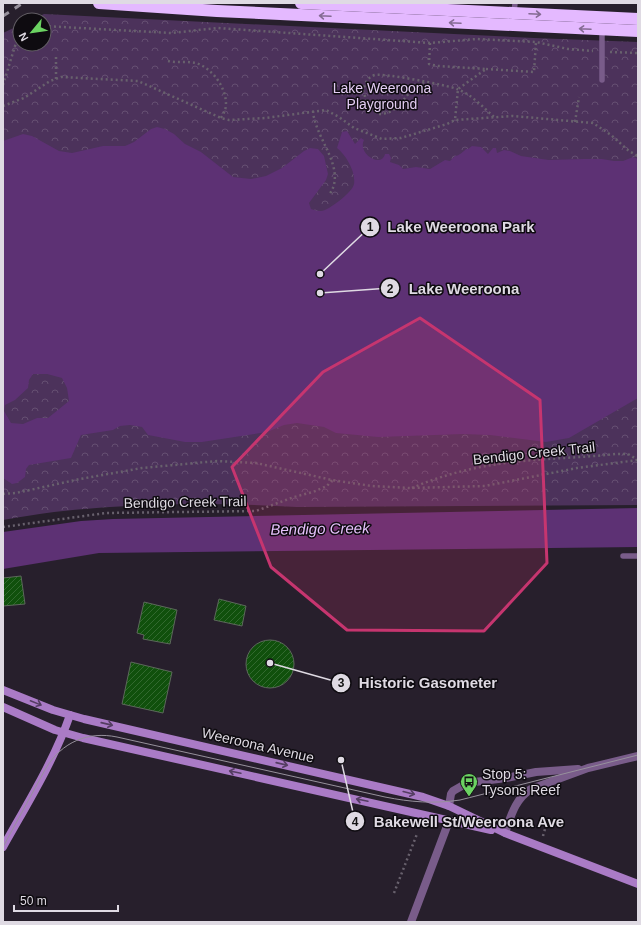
<svg xmlns="http://www.w3.org/2000/svg" width="641" height="925" font-family="Helvetica,sans-serif">
<defs>
<pattern id="park-crowns" width="20" height="18" patternUnits="userSpaceOnUse"><rect width="20" height="18" fill="#4c325b"/><path d="M2 6a3 3 0 1 1 6 0M12 15a3 3 0 1 1 6 0" fill="none" stroke="#654f72"/></pattern>
<pattern id="building-hatch" width="6" height="6" patternUnits="userSpaceOnUse"><rect width="6" height="6" fill="#10500c"/><path d="M-1 1l2-2M0 6l6-6M5 7l2-2" fill="none" stroke="#32692f"/></pattern>
</defs>
<rect width="100%" height="100%" fill="#271f2c"/>
<path fill="url(#park-crowns)" d="M44,14L534,38L638,42V505L297,507C217,502 134,503 54,512C37,514 20,517 3,520V33L20,25V44H44V20H31Z"/>
<g fill="#5d3174" fill-rule="evenodd">
<path d="M157,127L165,129L174,134L185,144L201,152L233,177L251,179L266,176L282,168L304,151L310,148L318,149L324,156L328,174L326,180L309,203L311,209C314,210 318,211 321,211C328,211 353,192 354,184C356,172 346,155 337,148L342,132L347,131L355,144L361,138L364,140C357,153 381,169 385,154H389L391,158L390,162L399,165L403,169L416,167L430,169L445,160L450,161L455,156C459,156 464,151 466,149H468L472,146L481,147L488,154L493,148H496L497,153L504,150L510,151L521,156L549,160L583,159H602L614,161H623L633,157L638,159V398L569,438L546,442L490,435L463,434L378,437L336,433L324,427L297,423L284,425L267,432L202,442H185L148,435L142,427L130,425L120,426L113,430L81,435L71,458L29,465L26,469L25,477L17,483L12,484L3,478V141L23,134L32,136L59,151L72,153L103,146H125L134,142L151,129ZM33,374H47L62,378L67,388L69,401L48,418H37L23,424L11,423L4,411L5,405L15,400L28,388L29,380Z"/>
<path d="M638,508V547L99,553L3,569V532L81,521L113,519Z"/>
</g>
<g fill="url(#building-hatch)" stroke="#5c685b">
<path d="M21,576L25,604L3,606V578Z"/>
<path d="M219,599L246,606L242,626L214,620Z"/>
<path d="M144,602L177,610L170,644L143,639L144,635L137,633Z"/>
<circle cx="270" cy="664" r="24"/>
<path d="M131,662L172,672L163,713L122,704Z"/>
</g>
<g fill="none" stroke-linecap="round" stroke-linejoin="round">
<g stroke="#68616d" stroke-width="2.5" stroke-dasharray="2 3" stroke-linecap="butt">
<path d="M44,26L171,33L218,28L430,43L477,39L536,42L568,49L593,51"/>
<path d="M430,43L429,64L438,66L486,69L458,89L455,120"/>
<path d="M610,52L638,53"/>
<path d="M168,61C177,63 187,61 196,63C212,68 226,87 226,104C226,109 224,113 221,118"/>
<path d="M486,69L534,72L536,42"/>
<path d="M56,79V56"/>
<path d="M424,82C420,85 414,87 411,91C400,103 396,114 378,114L368,105L363,91C365,84 367,77 375,75C384,73 447,85 457,89C471,94 483,107 494,117"/>
<path d="M3,85L15,46L20,37"/>
<path d="M3,106L24,98L50,81L61,77L138,81L221,118L229,120L265,118L326,110L339,117L354,128L382,139L401,138L447,124L455,120L513,116L593,123L611,135L629,151L638,156"/>
<path d="M313,111C315,139 348,169 329,195"/>
<path d="M575,122L579,97"/>
<path d="M412,488C442,475 474,467 506,463C543,458 580,458 616,454H628L638,460"/>
<path d="M3,494L16,493L80,479L142,468L217,461L256,463L332,480L372,486L410,488L485,486L577,468L638,460"/>
<path d="M3,527L106,513L256,511L294,497L313,492L327,486L332,480"/>
<path d="M543,836L545,829"/>
<path d="M394,893L417,834"/>
</g>
<g stroke="#795c8a" stroke-width="5.5">
<path d="M514,13L515,3"/>
<path d="M602,80V30"/>
<path d="M623,556H638"/>
</g>
<g stroke="#795c8a" stroke-width="8">
<path d="M449,806L451,794L453,791L467,783L506,778L536,772L578,769"/>
<path d="M505,833C511,816 515,799 531,789L588,768L638,756"/>
<path d="M411,922L449,821"/>
</g>
<g stroke="#aa7bc6" stroke-width="8">
<path d="M3,690L53,710L84,719L423,797L449,806L505,833L638,884"/>
<path d="M3,707L55,730L83,738L491,830"/>
<path d="M3,847C27,804 54,761 70,715"/>
</g>
<g stroke="#e4b9ff" stroke-width="12">
<path d="M99,3L217,11L638,31"/>
<path d="M301,3L638,19"/>
</g>
<path stroke="#97919c" stroke-width="1" d="M3,847L46,768C62,742 88,731 117,737L385,797C410,802 434,804 460,800L638,755"/>
<path stroke="#97919c" stroke-width="3" stroke-dasharray="7 7" stroke-linecap="butt" d="M3,16L23,3"/>
</g>
<defs><path id="oneway-shaft" d="M-6 0H5M1.5-3L5.5 0L1.5 3" fill="none" stroke-width="1.6" stroke-linecap="round" stroke-linejoin="round"/></defs>
<g stroke="#846b93">
<use href="#oneway-shaft" transform="translate(535 14) rotate(3)"/>
<use href="#oneway-shaft" transform="translate(325 16) rotate(-177)"/>
<use href="#oneway-shaft" transform="translate(455 23) rotate(-177)"/>
<use href="#oneway-shaft" transform="translate(585 29) rotate(-177)"/>
</g>
<g stroke="#543d62">
<use href="#oneway-shaft" transform="translate(36 703) rotate(22)"/>
<use href="#oneway-shaft" transform="translate(107 724) rotate(13)"/>
<use href="#oneway-shaft" transform="translate(282 764) rotate(13)"/>
<use href="#oneway-shaft" transform="translate(235 772) rotate(-168)"/>
<use href="#oneway-shaft" transform="translate(409 793) rotate(14)"/>
<use href="#oneway-shaft" transform="translate(362 800) rotate(-168)"/>
</g>
<path fill="#c6356f" fill-opacity="0.2" stroke="#c6356f" stroke-width="3" stroke-linejoin="round" d="M420,318L540,400L547,563L484,631L347,630L271,567L232,467L323,372Z"/>
<defs>
<symbol id="bus-pin" viewBox="-11 -11 22 30"><path d="M0 17L-7.5 6A9.5 9.5 0 1 1 7.5 6Z" fill="#6bd362" stroke="#0e0b10"/><path d="M-5-6H5V4H4V6H2V4H-2V6H-4V4H-5ZM-3.5-4V0h7V-4ZM-3.5 1.2v1.5H-2V1.2ZM2 1.2v1.5H3.5V1.2Z" fill="#111"/></symbol>
</defs>
<g fill-rule="evenodd">
<use href="#bus-pin" x="459" y="772" width="20" height="27"/>
</g>
<g text-anchor="middle" stroke-width="3" stroke-linejoin="round" paint-order="stroke">
<g font-size="14" fill="#e3ccf3" stroke="#0e0b10">
<text x="382" y="93">Lake Weeroona<tspan x="382" dy="16">Playground</tspan></text>
</g>
<g font-size="14" fill="#dfdae3" stroke="#0e0b10">
<text transform="translate(534 453) rotate(-6)" y="5">Bendigo Creek Trail</text>
<text transform="translate(185 502) rotate(-1)" y="5">Bendigo Creek Trail</text>
<text transform="translate(258 745) rotate(13)" y="5">Weeroona Avenue</text>
</g>
<g font-size="14" fill="#dfdae3" stroke="#0e0b10" text-anchor="start">
<text x="482" y="779">Stop 5:<tspan x="482" dy="16">Tysons Reef</tspan></text>
</g>
<g font-size="15" font-style="italic" fill="#e6c2fc" stroke="#0e0b10">
<text transform="translate(320 529) rotate(-1)" y="5">Bendigo Creek</text>
</g>
</g>
<path fill="none" stroke="#dfdae3" stroke-width="1.5" d="M320 274L370 227M320 293L390 288M270 663L341 683M341 760L355 821"/>
<g fill="#dfdae3" stroke="#0e0b10" stroke-width="1.5">
<circle cx="320" cy="274" r="4"/>
<circle cx="320" cy="293" r="4"/>
<circle cx="270" cy="663" r="4"/>
<circle cx="341" cy="760" r="4"/>
<circle cx="370" cy="227" r="10"/>
<circle cx="390" cy="288" r="10"/>
<circle cx="341" cy="683" r="10"/>
<circle cx="355" cy="821" r="10"/>
</g>
<g font-size="12" text-anchor="middle" font-weight="bold" fill="#111">
<text x="370" y="231">1</text>
<text x="390" y="293">2</text>
<text x="341" y="687">3</text>
<text x="355" y="826">4</text>
</g>
<g font-size="15" text-anchor="middle" font-weight="bold" fill="#dfdae3" stroke="#0e0b10" stroke-width="3" stroke-linejoin="round" paint-order="stroke">
<text x="461" y="232">Lake Weeroona Park</text>
<text x="464" y="294">Lake Weeroona</text>
<text x="428" y="688">Historic Gasometer</text>
<text x="469" y="827">Bakewell St/Weeroona Ave</text>
</g>
<rect width="641" height="925" fill="none" stroke="#dfdae3" stroke-width="8"/>
<g transform="translate(32 32) rotate(241)"><circle r="19" fill="#0e0b10" stroke="#625e64"/>
<path d="M0-3L7 15L0 10L-7 15Z" fill="#6bd362"/>
<text y="-6" font-size="11" font-weight="bold" text-anchor="middle" fill="#dfdae3">N</text>
</g>
<path d="M14 905v6h104v-6" fill="none" stroke="#dfdae3" stroke-width="2"/>
<text x="20" y="905" font-size="12" fill="#dfdae3" stroke="#0e0b10" stroke-width="3" paint-order="stroke">50 m</text>
</svg>
